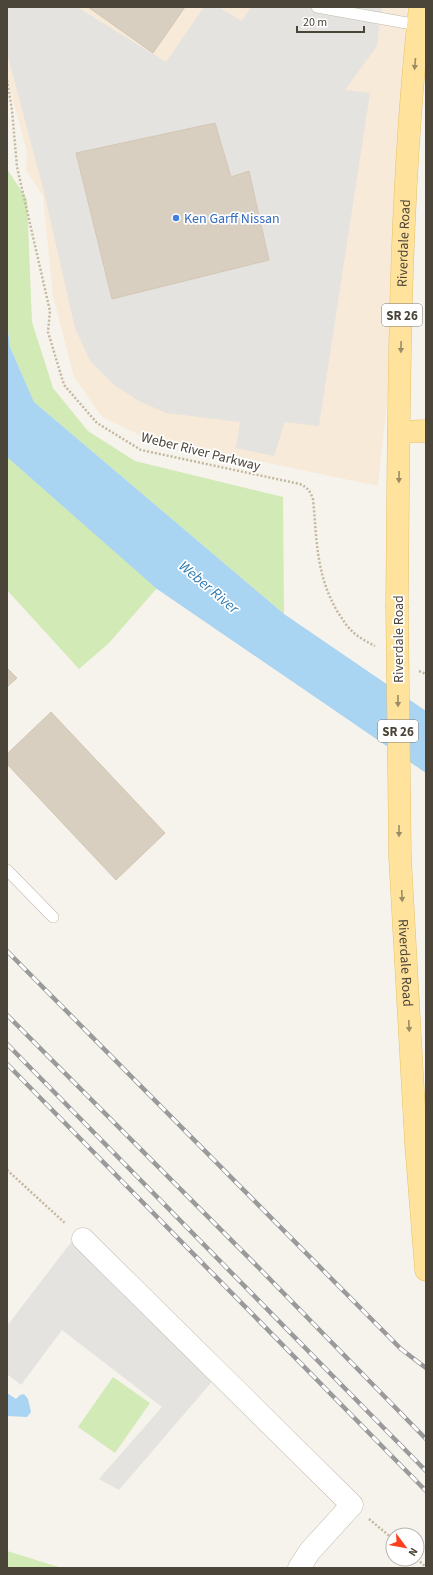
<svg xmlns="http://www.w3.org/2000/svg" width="433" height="1575" font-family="'Source Sans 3',sans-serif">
<rect width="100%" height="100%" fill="#f6f3ec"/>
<path fill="#f7ead8" d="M7,7H426V35L378,486L144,437L102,417L74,377L53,296L43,196L26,170L27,152L7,79Z"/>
<g fill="#d2eab5">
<path d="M7,169L27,199L32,322L53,388L88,431L135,461L283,497L284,614L34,402L10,347L7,323Z"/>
<path d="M7,457L157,588L109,643L79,669L7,590Z"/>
<path d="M113,1377L150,1403L115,1453L78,1427Z"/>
<path d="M7,1551L62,1568H7Z"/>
</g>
<g fill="#e5e3e0" fill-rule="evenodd">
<path d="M7,7H77L166,62L204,7H218L242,21L251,7H382L377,46L345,90L370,93L319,426L285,422L274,456L236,448L240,422L166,413L139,401L114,385L90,361L75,328L43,188L7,53ZM215,123L231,177L249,171L269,260L112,298L76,153Z"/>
<path d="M72,1241L215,1378L119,1490L99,1479L162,1407L62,1330L21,1385L7,1374V1326Z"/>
</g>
<g fill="#a9d4f2">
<path d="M7,323L10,347L34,402L284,614L426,711V773L157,589L7,457Z"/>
<path d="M7,1393L16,1399L20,1395L24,1394L28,1399L31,1412L27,1417L7,1416Z"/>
</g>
<g fill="#d8cfc1" stroke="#d3c7b4">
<path d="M88,7H185L153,53Z"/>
<path d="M215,123L231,177L249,171L269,260L112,299L76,153Z"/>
<path d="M7,668L17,678L7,687Z"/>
<path d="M51,712L165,833L116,880L7,764V754Z"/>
</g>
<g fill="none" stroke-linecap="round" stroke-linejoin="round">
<defs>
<g id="service">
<path d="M317,7L418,25"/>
<path d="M7,870L53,917"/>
</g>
<path id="minor" d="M83,1239L352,1505L310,1551L299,1568"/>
<g id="primary">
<path d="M399,432L426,431"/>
<path id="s1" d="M397,606C399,406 398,206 420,7"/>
<path id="s2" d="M400,857L416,1144L426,1270"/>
</g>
</defs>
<use href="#service" stroke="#c2bbae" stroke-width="12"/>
<use href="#minor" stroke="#c2bbae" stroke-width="23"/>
<use href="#primary" stroke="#e6c16a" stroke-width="23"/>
<g stroke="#c4b79f" stroke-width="2.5" stroke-dasharray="2 2" stroke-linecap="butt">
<path d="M7,80L12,110L17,167L50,311L48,332L64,385L97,423L141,450L300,484C308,488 310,491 313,499C317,541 316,574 337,611C342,618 346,626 352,631C358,637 367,642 375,646"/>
<path d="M419,671L426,674"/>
<path d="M7,1170L66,1224"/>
<path d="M369,1519L393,1539"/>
<path d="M417,1559L426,1567"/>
</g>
<use href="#service" stroke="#fff" stroke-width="11"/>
<use href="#minor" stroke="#fff" stroke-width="22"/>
<use href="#primary" stroke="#ffe39c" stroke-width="22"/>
<defs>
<g id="rail">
<path d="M7,951L401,1349L426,1368"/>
<path d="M7,1015L259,1268L426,1439"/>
<path d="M7,1044L426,1471"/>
<path d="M7,1064L426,1491"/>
</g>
</defs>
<use href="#rail" stroke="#9a9a9a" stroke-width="4.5"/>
<use href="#rail" stroke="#fff" stroke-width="3" stroke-dasharray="9" stroke-linecap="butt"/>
<defs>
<path id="primary-bridge" d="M397,606L400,857"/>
</defs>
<use href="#primary-bridge" stroke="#e6c16a" stroke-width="23" stroke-linecap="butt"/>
<use href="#primary-bridge" stroke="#ffe39c" stroke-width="22"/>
</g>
<defs><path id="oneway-solid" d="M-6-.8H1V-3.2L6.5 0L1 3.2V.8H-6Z"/></defs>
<g fill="#9c8c66">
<use href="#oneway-solid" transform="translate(415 64) rotate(95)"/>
<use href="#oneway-solid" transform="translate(401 347) rotate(91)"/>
<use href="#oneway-solid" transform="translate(399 477) rotate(91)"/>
<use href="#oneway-solid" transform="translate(398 701) rotate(90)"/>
<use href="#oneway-solid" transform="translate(399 831) rotate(90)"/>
<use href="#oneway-solid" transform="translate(402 896) rotate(87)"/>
<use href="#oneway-solid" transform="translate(409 1026) rotate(87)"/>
</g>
<circle fill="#3f7fe0" stroke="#fff" stroke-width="1.5" cx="176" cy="218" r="4"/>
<g text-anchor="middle" stroke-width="3.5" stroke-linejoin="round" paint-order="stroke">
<g fill="#fff" stroke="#817c74" stroke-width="1">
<rect x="382" y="304" width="40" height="22" rx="3"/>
<rect x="378" y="720" width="40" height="22" rx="3"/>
</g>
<g font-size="13" font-weight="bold" fill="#4b4439">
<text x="402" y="320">SR 26</text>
<text x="398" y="736">SR 26</text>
</g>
<g font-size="14" fill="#366cbe" stroke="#fff" text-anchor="start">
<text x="184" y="223">Ken Garff Nissan</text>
</g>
<g font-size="14" fill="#4b4439" stroke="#fff">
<text dy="5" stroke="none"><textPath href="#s1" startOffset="363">Riverdale Road</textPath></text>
<text transform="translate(201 451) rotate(14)" y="5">Weber River Parkway</text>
<text transform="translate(398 639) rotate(-90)" y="5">Riverdale Road</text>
<text dy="5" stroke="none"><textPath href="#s2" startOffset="106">Riverdale Road</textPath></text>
</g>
<g font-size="15" font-style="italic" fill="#2e7ab2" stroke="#fff">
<text transform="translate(209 587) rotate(40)" y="5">Weber River</text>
</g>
</g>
<rect width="433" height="1575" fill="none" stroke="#4b4439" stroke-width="16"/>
<g transform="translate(405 1547) rotate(122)"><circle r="19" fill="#ffffff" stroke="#b7b4b0"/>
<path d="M0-3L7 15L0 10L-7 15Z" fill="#fc3f1d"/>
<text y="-6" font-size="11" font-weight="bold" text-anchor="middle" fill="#4b4439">N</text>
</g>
<path d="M297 26v6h67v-6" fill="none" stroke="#4b4439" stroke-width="2"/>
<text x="303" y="26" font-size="12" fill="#4b4439" stroke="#ffffff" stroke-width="3" paint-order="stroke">20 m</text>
</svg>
